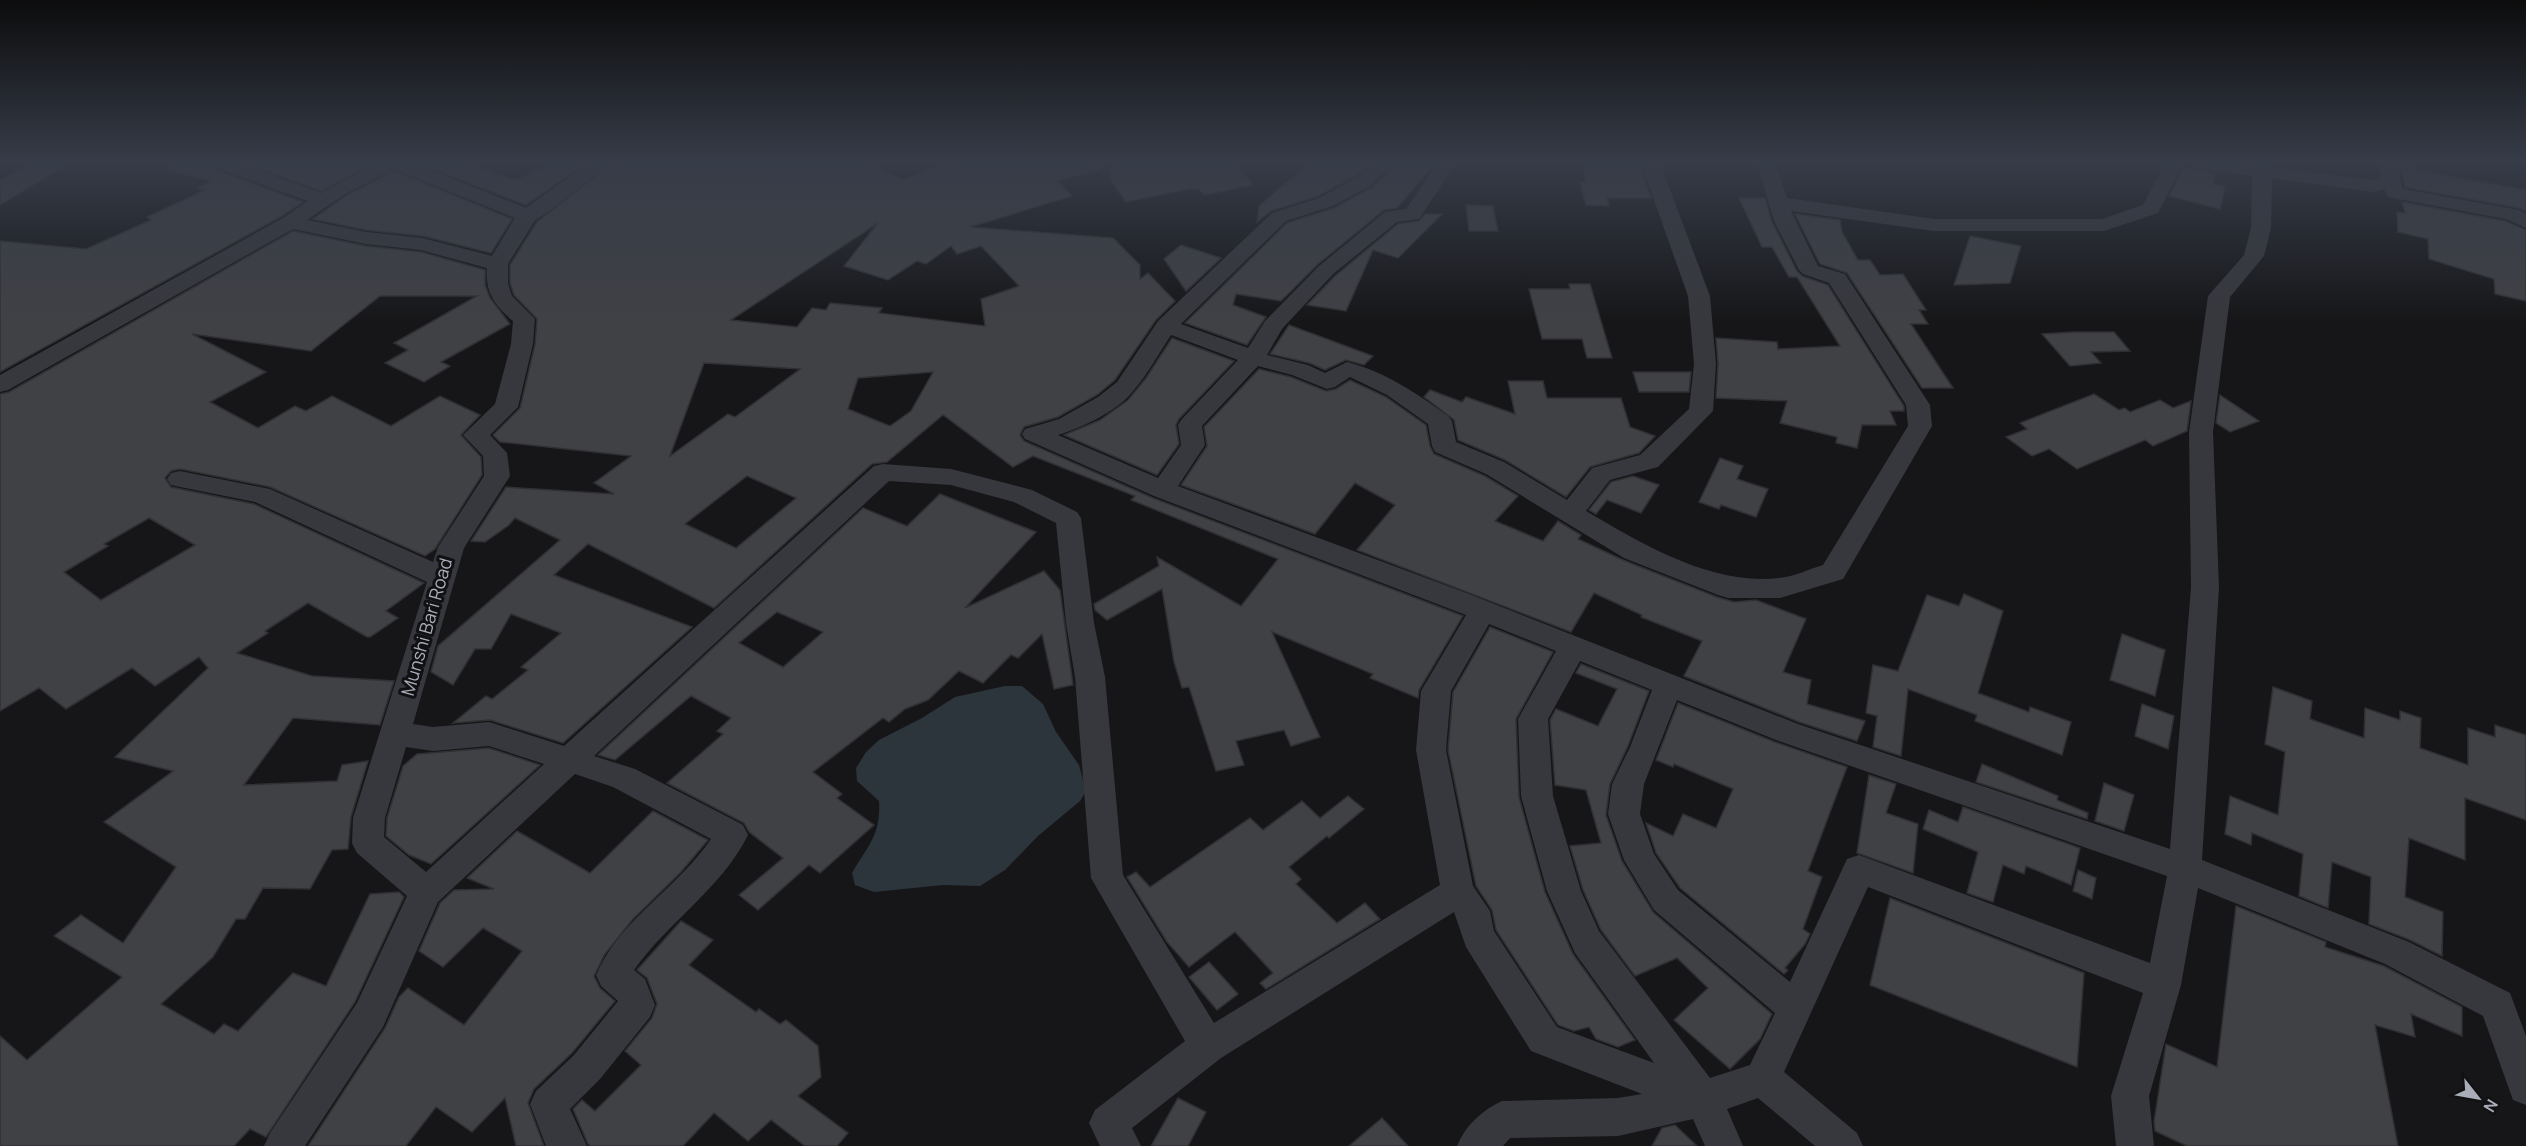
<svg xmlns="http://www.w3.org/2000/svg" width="2526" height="1146" font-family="Manrope,sans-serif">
<rect width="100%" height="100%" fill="#161618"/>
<path fill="#2c353c" d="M1005,686H1022L1043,704L1056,732L1079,765L1086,791L1080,801L1038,836L1005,870L980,886L943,885L874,892L855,885L852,873C868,845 881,835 879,801L857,781L856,768L866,752L879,740L922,718L955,697Z"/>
<g fill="#404145" stroke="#303034" stroke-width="1.5" fill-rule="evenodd">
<path d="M32,163H70L0,205V180Z"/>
<path d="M169,163H210L213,169L303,202L282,216L0,372V241L86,249L151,220L147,217L205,190L198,188L212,181L169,171Z"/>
<path d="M244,163H373L321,191Z"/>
<path d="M418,163H467L515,180L553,163H586L526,205Z"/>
<path d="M613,163H868L902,180L939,166L943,169L960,163H1100L1101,170L1057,181L1072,196L970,227L1113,238L1140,265V279L1148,273L1175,301L1156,320L1115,380L1097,395L1058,417L1024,427L1020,435L1024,441L1153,498L1463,616L1419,690L1418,698L1370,678L1373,674L1272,632L1320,737L1291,746L1284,730L1236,741L1244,765L1216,771L1189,687L1182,688L1174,662L1162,589L1107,620L1095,610L1094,604L1159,566L1157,557L1241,606L1278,559L1131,500L1135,496L1033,456L1013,467L943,415L887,462L872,464L714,608L588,544L554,575L692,627L563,743L490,720L453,723L486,696L492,699L528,670L521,667L561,633L511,614L491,649H475L453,685L431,672L438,646L560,540L515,518L509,525L485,542L471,541L506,487L614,494L594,483L631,456L500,442L493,435L520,408L535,344L537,319L514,295L510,283V265L537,222ZM878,223L844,266L888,280L917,261L926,264L951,246L957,254L981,246L1019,286L981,299L985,326L879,313L882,308L830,303L826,310L812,308L797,327L731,320ZM704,363L800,369L735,417L728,414L670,456ZM933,372L911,411L890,426L848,409L858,378ZM747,476L796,498L736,548L685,524Z"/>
<path d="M1111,163H1236L1253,185L1204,195L1199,189L1194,190L1193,188L1126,202L1110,179Z"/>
<path d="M1309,163H1362L1365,168L1357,175L1318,196L1271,211L1257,222L1259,206Z"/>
<path d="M1387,163H1435L1397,208L1384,210L1318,264L1281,301L1236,294L1233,305L1266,317L1247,345L1185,323L1287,223L1334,208L1373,187L1391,170Z"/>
<path d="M1584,163H1639L1651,198H1607L1609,206L1586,205L1580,182H1585Z"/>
<path d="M2401,164L2416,167L2417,170L2526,190V211L2519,208L2405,187Z"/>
<path d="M2183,167L2215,173L2213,184L2225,187L2220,209L2169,196Z"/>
<path d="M394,171L512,219L491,253L423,236L366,230L313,219L346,196Z"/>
<path d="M1739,198H1765L1772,222L1797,271L1802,276L1828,285L1904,406V411H1890L1896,425H1862L1857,448L1836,443L1837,437L1780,423L1787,401L1716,398L1718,364L1716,338L1777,342L1778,349L1840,346L1797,277H1789L1772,247H1762Z"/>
<path d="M2402,202L2505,221L2526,230V301L2495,294L2494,279L2429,259L2428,239L2398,232L2397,212L2405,213Z"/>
<path d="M1466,205L1493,206L1498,231H1469Z"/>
<path d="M1425,214H1442L1398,258L1373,250L1346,311L1307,305L1335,276L1398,224L1419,221Z"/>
<path d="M1795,214L1840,220L1842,232L1858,260H1870L1880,275L1903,274L1926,310H1919L1928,324H1911L1953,388H1922L1847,273L1820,264Z"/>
<path d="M293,231L366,246L421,252L485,270V285L490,298L510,324L441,362L450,366L424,382L385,363L408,350L394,343L477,296H380L311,351L192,334L266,372L210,402L258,428L295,406L306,411L332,396L391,426L440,396L480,415L461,435L481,457L482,475L435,549L425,556L270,487L180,469L171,471L165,478L171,487L254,504L424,583L386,611L398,618L370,637H367L308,603L265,631L268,633L237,653L312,676L394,681L380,725L293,718L244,785L337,781L342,765L368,761L351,817L348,849L332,850L310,889L263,888L245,919H236L213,957L161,1004L214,1034L224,1024L238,1031L293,973L326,986L370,894L399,892L404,897L355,1002L266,1137L250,1129L234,1146H0V1036L27,1060L122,977L54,936L81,915L123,943L176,867L104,822L173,771L115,757L208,668L199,657L155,686L132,668L66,709L39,688L0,711V394L9,392ZM149,518L195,545L101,600L64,572L108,546L104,544Z"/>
<path d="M1970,236L2021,246L2010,283L1954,285Z"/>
<path d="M1181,245L1221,258L1186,291L1164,259Z"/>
<path d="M1569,284H1590L1612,358H1587L1582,339H1542L1529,289H1570Z"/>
<path d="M1289,325L1373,356L1364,365L1346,360L1325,370L1309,363L1270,354Z"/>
<path d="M2073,332H2114L2130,351L2091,352L2101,363L2070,366L2042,334Z"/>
<path d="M1172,338L1234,361L1179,419L1176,425L1179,444L1157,475L1064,435L1100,420L1128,400L1146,378Z"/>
<path d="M1259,369L1291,377L1326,391L1336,389L1350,380L1386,397L1426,425L1430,446L1434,454L1485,476L1518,496L1495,521L1543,541L1558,521L1581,535L1578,539L1623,560L1717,597L1734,602L1756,600L1806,619L1783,672L1811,680L1807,704L1865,721L1857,741L1799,722L1684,676L1702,641L1641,617L1642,615L1594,593L1571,632L1357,550L1395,505L1355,483L1315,534L1181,485L1207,446L1204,427Z"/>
<path d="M1633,372H1691L1689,392H1639Z"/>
<path d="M1508,381H1543L1547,398H1621L1630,427L1655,436L1639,453L1590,467L1566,497L1505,460L1458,440L1454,420L1424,397L1430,390L1462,402L1466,397L1515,414Z"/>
<path d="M2094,394L2119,410L2125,408L2130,412L2160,400L2173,408L2191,401L2187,431L2153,446L2145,440L2077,469L2049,449L2032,456L2006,437L2027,429L2020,423Z"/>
<path d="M2220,395L2259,421L2230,432L2216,423Z"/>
<path d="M1720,458L1743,466L1737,479L1768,489L1756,517L1721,505L1719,509L1699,502Z"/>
<path d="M1633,476L1659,485L1641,513L1607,500L1596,514L1589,510L1611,482Z"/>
<path d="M940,494L1036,532L965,608L1044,571L1060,590L1073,685L1054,689L1042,634L1018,658L1011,655L983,683L959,671L928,700L905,709L889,722L883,718L813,772L842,794L837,798L874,825L820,873L809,865L758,910L739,895L783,858L749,832L744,823L667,783L723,734L717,731L731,718L691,696L615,760L598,755L863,508L907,526ZM777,612L823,632L783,667L739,643Z"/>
<path d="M1964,594L2003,611L1978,693L2029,712L2030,707L2071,722L2062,755L1975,721L1977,715L1908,689L1901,756L1873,747L1877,716L1866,713L1873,665L1898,671L1927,595L1959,606Z"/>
<path d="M1490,627L1553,652L1516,719L1519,797L1545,892L1573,954L1635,1040L1618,1047L1596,1039L1589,1027L1574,1031L1558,1025L1496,930L1492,910L1476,886L1448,750L1453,692Z"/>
<path d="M2122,634L2165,650L2155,696L2110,680Z"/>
<path d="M1581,664L1649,691L1628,746L1610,784L1606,815L1622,861L1653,912L1772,1014L1760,1039L1730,1069L1674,1020L1708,988L1677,958L1635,976L1601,930L1583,890L1570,846L1601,843L1586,790L1555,785L1550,720L1556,709L1598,726L1617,689L1576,673Z"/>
<path d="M2273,687L2312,701L2310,719L2364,738L2365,708L2400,720V711L2421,718L2420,748L2468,765V728L2495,737V725L2526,735V820L2465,798V860L2409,838L2405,897L2443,912L2442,956L2410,940L2369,924L2371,877L2332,862L2328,908L2299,896L2303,854L2252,833L2251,845L2225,834L2230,796L2278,815L2285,752L2265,744Z"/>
<path d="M1678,703L1775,742L1847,767L1808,871L1822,877L1803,929L1810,934L1805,944L1785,968L1788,970L1784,974L1680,888L1656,853L1646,823L1673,836L1683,814L1716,828L1733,789L1674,764L1673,767L1656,760Z"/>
<path d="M2142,704L2174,716L2168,749L2135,736Z"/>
<path d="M489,748L540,765L431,864L409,855L386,836L387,818L403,766L417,754Z"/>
<path d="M1982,764L2058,796L2057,800L2088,813L2087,819L1976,782Z"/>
<path d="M1869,775L1896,784L1886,813L1918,824L1913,873L1857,853Z"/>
<path d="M2104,783L2134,795L2124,831L2095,821Z"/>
<path d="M1348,796L1364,809L1329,838L1327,836L1289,867L1301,879L1296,884L1337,923L1365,903L1380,919L1266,989L1260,983L1273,973L1235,932L1189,967L1167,942L1127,877L1136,872L1150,887L1250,818L1263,830L1302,801L1320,818Z"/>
<path d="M1963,807L2080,848L2071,885L2026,866L2024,874L2003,865L1993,902L1967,893L1978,852L1923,829L1929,810L1958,822Z"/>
<path d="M653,811L708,840L681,872L633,919L605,954L594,976L600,988L615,1001L572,1053L534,1089L528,1103L544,1146H516L505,1098L472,1132L436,1107L406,1146H308L385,1028L399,997L408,988L464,1025L522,951L483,928L443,967L419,951L440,903L454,890L494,889L467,878L517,831L590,873Z"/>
<path d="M2078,870L2096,878L2092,899L2073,891Z"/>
<path d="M1890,898L2084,973L2077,1067L1870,985Z"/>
<path d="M2236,906L2326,942L2325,947L2384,966L2462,1007V1036L2411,1014L2415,1037L2375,1025L2398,1146H2187L2155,1131L2154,1122L2166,1044L2217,1067Z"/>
<path d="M681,921L713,940L689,965L756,1012L759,1009L780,1024L786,1020L818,1046L821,1077L798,1096L848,1133L837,1146H805L771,1120L748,1141L714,1113L683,1146H591L588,1144L573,1109L582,1100L595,1111L641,1065L625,1051L652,1018L657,1004L647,978L637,970Z"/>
<path d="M1209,962L1238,994L1217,1010L1189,977Z"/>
<path d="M1178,1098L1206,1112L1188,1146H1151Z"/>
<path d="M1382,1118L1408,1146H1349Z"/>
<path d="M1675,1125L1697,1146H1652L1662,1128Z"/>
</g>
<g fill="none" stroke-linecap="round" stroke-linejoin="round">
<path fill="#37383d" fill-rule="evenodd" d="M212,163H238L321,193L377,163H413L526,208L589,163H611L547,213L535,220L508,264V283L512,296L535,319L533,344L518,407L490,435L507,453L510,476L464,548L413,724L433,727L489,722L564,746L874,466L883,464L951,469L1032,490L1077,512L1081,518L1094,623L1105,677L1123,875L1214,1023L1440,885L1416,750L1421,691L1466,615L1154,496L1025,439L1022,434L1025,429L1059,419L1098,397L1117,382L1158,321L1272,213L1319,198L1358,177L1368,168L1364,163H1384L1389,168L1372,185L1333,206L1286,221L1181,324L1248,348L1265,321L1319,266L1385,212L1406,209L1438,163H1456L1419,219L1397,222L1333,274L1282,329L1267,355L1308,365L1325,373L1347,362C1386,372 1416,393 1448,416L1452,421L1456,442L1504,462L1567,500L1592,468L1640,455L1689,409L1694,364L1688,296L1641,163H1660L1710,296L1716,364L1713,411L1658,467L1610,480L1586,511C1642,544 1712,586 1779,578C1794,577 1809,569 1823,565L1908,426L1906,405L1829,283L1803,274L1799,270L1774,221L1757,163H1775L1787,198L1934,219H2102L2143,205L2165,163H2183L2158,213L2104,231H1934L1791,211L1818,266L1845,274L1930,405L1932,426L1843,579L1780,598H1728L1718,595L1624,558L1486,474L1435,452L1432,446L1428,424L1387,395L1350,377L1335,387L1327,389L1292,375L1258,366L1202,426L1205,445L1178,486L1464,592L1798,724L2170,849L2191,587L2189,432L2208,296L2244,255L2251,228L2252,176L2200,169L2193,167L2190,163H2241L2372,180L2380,177L2381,163H2399L2400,180L2403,189L2519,210L2526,214V228L2506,219L2388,197L2384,189L2373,192L2272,178L2271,228L2264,256L2230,297L2213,432L2219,587L2202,860L2409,942L2510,993L2526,1036V1105L2513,1100L2483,1016L2385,964L2198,888L2181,985L2149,1096L2154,1146H2116L2111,1096L2143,993L1868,887L1784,1072L1857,1133L1863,1146H1815L1758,1098L1727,1109L1743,1146H1705L1693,1119L1618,1136L1510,1138L1503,1146H1457C1465,1126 1482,1110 1502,1101L1618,1098L1642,1094L1531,1051L1466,947L1454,912L1221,1058L1132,1128L1141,1146H1100L1089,1123L1095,1110L1185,1041L1091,878L1075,677L1066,623L1056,523L1014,502L951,485L889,481L594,756L635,769L730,818L743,825L748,835C721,889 668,922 634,970L645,979L655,1005L650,1017L600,1079L570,1109L587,1146H546L530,1104L536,1091L574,1055L618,1001L601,986L596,975C621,918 677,889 711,839L613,787L575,774L438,902L383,1027L305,1146H264L270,1133L357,1003L407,896L357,853L352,843L353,818L427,582L255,502L180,487L171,485L167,479L171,473L180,471L270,489L433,562L438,547L484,476L483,456L463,435L495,404L511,344L513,321C494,305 485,292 487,268L421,250L366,244L293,229L8,390L0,392V375L283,218L308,201L214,167ZM394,169L515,218L492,256L422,238L366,232L307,220L345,194ZM1171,335L1238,360L1181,420L1178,425L1181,445L1158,478L1058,435C1083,427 1117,412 1134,390C1148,374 1159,353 1171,335ZM1489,624L1556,651L1518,719L1521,796L1547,891L1575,953L1654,1063L1557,1027L1494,931L1490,911L1473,886L1446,750L1451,691ZM1580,661L1652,690L1630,747L1612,784L1608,814L1624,860L1654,910L1775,1013L1750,1065L1710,1078L1599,931L1581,891L1553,796L1548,719ZM1677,700L1776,740L2167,876L2150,963L1859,855L1847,859L1790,982L1678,890L1654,854L1640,814L1644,784ZM489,746L544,764L426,872L384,837L385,818L406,747L433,751Z"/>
</g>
<linearGradient id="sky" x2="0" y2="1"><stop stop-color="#0c0c0d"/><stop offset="0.5" stop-color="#363c48"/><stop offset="1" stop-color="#363c48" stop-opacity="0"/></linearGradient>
<rect width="2526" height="323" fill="url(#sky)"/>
<g text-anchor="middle" stroke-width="6" stroke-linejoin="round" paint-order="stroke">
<g font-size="18" fill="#a8adb8" stroke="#111113">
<text transform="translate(427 627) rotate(-74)" y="6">Munshi Bari Road</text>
</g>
</g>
<g transform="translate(2478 1098) rotate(121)" stroke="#111113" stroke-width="4.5" paint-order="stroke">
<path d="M0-4.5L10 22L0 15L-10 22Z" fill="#a8adb8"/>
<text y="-9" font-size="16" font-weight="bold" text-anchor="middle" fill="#a8adb8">N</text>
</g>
</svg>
